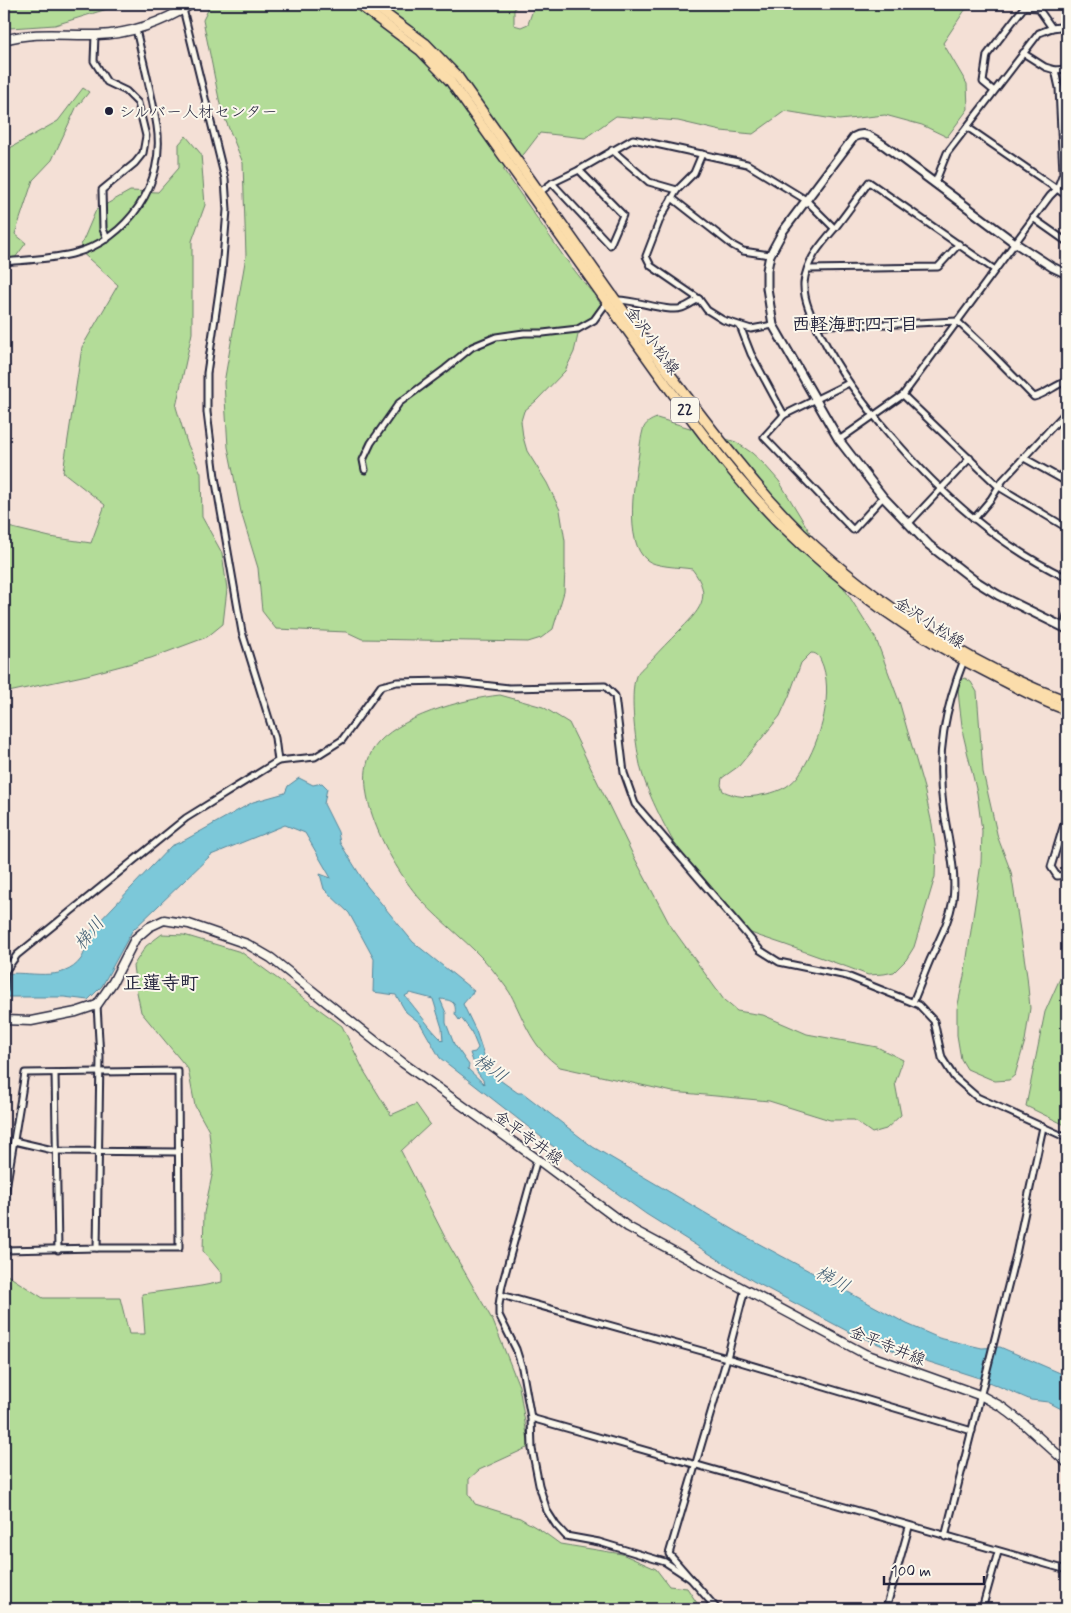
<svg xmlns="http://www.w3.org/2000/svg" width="1071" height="1613" font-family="Mynerve,'Klee One',sans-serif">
<rect width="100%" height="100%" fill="#f4e0d6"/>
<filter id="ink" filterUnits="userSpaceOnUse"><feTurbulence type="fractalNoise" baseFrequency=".02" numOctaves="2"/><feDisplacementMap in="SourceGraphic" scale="10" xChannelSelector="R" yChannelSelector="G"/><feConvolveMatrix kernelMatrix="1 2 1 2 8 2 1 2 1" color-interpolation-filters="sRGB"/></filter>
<g filter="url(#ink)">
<g fill="#b3dc98" stroke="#6a7f6a" fill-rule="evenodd">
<path d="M4,4H116L107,9L55,25L10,28L4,30Z"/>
<path d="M211,4H517L514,10V25L521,27L528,24L535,4H985L965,10L943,43L967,84L968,109L947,137L922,125L885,115L839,120L785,111L753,134L721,131L678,121L616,116L585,138L540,133L524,154L503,169L564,257L601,304L578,335L574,352L565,371L536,401L524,411L521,421L523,437L527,451L547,483L560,510L565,541V568L564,592L553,629L541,638L528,642L362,639L347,632L276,629L262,611L258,568L241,512L228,447L224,383L246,256L243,163L221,109L203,20Z"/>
<path d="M83,88L89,92L76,108L52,160L33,180L15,234L26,243L4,273V146L10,148L58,121Z"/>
<path d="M186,136L201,154L205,205L192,241V333L176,407L187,443L201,473L202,517L222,553L227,589L223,624L207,637L151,658L87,675L4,693V526L50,537L91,543L105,505L63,472L82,347L118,285L79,250L96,210L130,191L158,192L179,168V144Z"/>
<path d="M657,418L736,442L752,453L764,464L779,481L832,569L876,639L899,701L924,788L932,824L936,852L935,877L914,947L906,960L894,972L884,974L868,975C840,964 811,954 783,944C769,939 753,935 740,928C706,907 651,809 641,769C636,748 629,695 636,676C639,670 647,664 652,659C660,650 669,641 678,632C699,611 714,597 692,569C680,567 655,567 647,560C623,542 635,478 639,453C640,445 641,437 643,430C645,423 651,420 657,418ZM811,653C819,653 820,659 823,666C834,699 818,748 798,776C789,788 775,793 761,795C748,798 736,797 723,791L721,785L722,778L739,766L780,716L789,696L801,663Z"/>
<path d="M965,678L971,682L977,692L983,772L998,838L1011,872L1027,976L1030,1008L1025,1041L1015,1075L1009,1080L995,1081L967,1069L961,1059L957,1035V1009L965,971L981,863L982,831L977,793L963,734L959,701L958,688L960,680Z"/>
<path d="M500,695L543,707L569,723L633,855L670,925L724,1000L737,1011L763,1015L807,1034L877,1047L903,1060L895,1083L901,1115L886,1129L872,1133L854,1120H830L769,1101L673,1092L560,1067C532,1048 525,1022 510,993C505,985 498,977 492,969C471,944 443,924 421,900C394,870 346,788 374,748C396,717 463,699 500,695Z"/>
<path d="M162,934L184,935L241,952L342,1026L364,1071L391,1115L416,1104L430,1124L401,1151L449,1245L493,1321L519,1386L529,1447L479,1470L469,1479V1494L475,1504L520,1518L542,1531L560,1544L622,1554L656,1569L669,1586L687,1588L701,1609H4V1273L43,1298H120L129,1334H145L142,1294L201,1286L222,1282V1274L203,1251L204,1213L213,1171L209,1131L195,1106L188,1069L141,1012L136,987L133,966L146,946Z"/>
<path d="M1067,974V1126L1026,1106L1045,1012L1061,976Z"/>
</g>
<path fill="#7bc8d9" stroke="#57869a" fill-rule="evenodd" d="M299,778L313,785L322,783L327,788L324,804L338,832L340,843L367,886L413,942L474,991L463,1004L476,1031L490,1073L518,1093H523L593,1147L741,1234L907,1324L939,1338L982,1348L1000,1347L1067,1376V1412L1048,1402L1031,1400L979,1378L895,1351L849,1332L753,1281L646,1214L568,1158L440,1058L420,1023L406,1012L396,995L373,992L374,959L349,913L324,889L320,874L331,878L305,833L285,825L211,855L132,931L102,986L88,1000L64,997H4V974C27,970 63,984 81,959C86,952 85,944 88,937C90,933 92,930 94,927L171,846L185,840L253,802L285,793L288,786ZM410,993L433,999L442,1028L443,1041C429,1028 418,1011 405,996ZM440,999C450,1000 457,1001 455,1014L459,1020L461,1018L471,1031L478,1048L475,1052L470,1053L477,1072L483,1080L484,1084L468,1069L469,1065L454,1044L446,1023V1013Z"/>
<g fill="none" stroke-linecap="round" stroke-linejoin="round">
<defs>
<g id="minor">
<path d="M95,35L94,61L107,82L126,91L138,103L146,136L143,153L135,163L102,190L103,229L107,239"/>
<path d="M1023,53L1045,67L1055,70L1067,69"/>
<path d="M994,91L983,82L987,55L1024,7L1038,8L1052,28"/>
<path d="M967,127L1067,196"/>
<path d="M612,150L649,182L677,190"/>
<path d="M702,154L694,173L677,190L661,217L646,256L651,266L699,299L707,310L723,320L751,329L773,325"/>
<path d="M552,183L610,245L623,215L579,170"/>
<path d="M935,183L947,153L1039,33L1052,28L1067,26"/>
<path d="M540,192L552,183L579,170L633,139L747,164L806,200L834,228"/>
<path d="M672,198L732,245L743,251L770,255"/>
<path d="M1033,218L1067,242"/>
<path d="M4,262C26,260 50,259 72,254C128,240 166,183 157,126C152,94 143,61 136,29"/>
<path d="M808,269L938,267L959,244"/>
<path d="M995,270L869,182C858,197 847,213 835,228C821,244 806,261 804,283C803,302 814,321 822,337C840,373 865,406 891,436C942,495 996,544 1067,578"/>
<path d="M616,300C635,299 667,313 682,308C688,306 693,302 699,299"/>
<path d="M816,325L897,324L957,321L985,347L1034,397C1046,394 1055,385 1067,381"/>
<path d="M740,326L751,354L784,415"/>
<path d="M849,383L784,415L764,437L853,530L883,497"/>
<path d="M903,395L999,487L1067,528"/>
<path d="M839,440L903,395L1015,243L1050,196L1057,189L1063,173L1059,88L1055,70"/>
<path d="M1024,458L1067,482"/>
<path d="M365,470L363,460L371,443L399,403L445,369L472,347L496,337L524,333H543L578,329L594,320L607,302"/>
<path d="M1059,477L1067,470"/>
<path d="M974,519L991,499L1003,480L1067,411"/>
<path d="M909,523L970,458"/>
<path d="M1064,627L1067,615"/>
<path d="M278,761L315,757L342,740L381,686L397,682L447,681L509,688L605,686L615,696L624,773L635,804L760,950L779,962L847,976L919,1005L934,1021L942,1058L954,1077L977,1097L1043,1127L1016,1254L945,1537"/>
<path d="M1067,814L1051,867L1057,876L1067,875"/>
<path d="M4,970H6L17,955L186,818L278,761L275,738L242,632L215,477L207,412V373L222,271L227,210L225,179L183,9L184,4"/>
<path d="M4,990L5,968"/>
<path d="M913,1002C919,988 924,974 930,960C939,940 949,922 953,900C957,868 947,837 943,805C936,754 945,708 964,660"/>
<path d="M55,1073L58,1250"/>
<path d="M1043,1127L1067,1138"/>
<path d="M14,1141L57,1151L178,1152"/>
<path d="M537,1159L502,1285L499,1305V1315L516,1349L522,1368L531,1418L532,1449L539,1485L547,1511L556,1525L566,1536L599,1542L665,1562L691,1579"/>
<path d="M4,1201L25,1073L178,1071L179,1248H97"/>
<path d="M4,1250L97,1248L100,1057L97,1005"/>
<path d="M501,1295L727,1358L972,1431"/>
<path d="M531,1418C710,1467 888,1521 1067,1570"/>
<path d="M717,1609L669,1554L727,1358L745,1289"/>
<path d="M886,1609L909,1527"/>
<path d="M982,1609L998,1552"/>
</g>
<path id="tertiary" d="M1067,274L1052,267L1015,243L885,146C875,140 866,130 854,137L783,231L770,255L767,270V288L773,325L839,440L883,497L929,545L974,580L998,595L1067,629"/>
<g id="secondary">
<path d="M4,40C36,31 64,36 97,35C131,34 163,22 192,4"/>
<path d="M4,1020L31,1021L76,1012L97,1005L113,982L135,939L149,927L164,920L189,924L247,944L271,958L403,1063L537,1159L628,1227L865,1354L982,1396L1002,1407L1024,1424L1067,1463"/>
</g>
<g id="primary">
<path d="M358,4L421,51L450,81C506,159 561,238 617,316C668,386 717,460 778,522C844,587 915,637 998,678C1021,690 1043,702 1067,710"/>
<path d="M372,4L425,43L458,77C510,151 563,225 615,299C655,354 695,410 739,463C758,487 779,511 801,533C875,603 970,666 1067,701"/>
</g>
</defs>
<use href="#minor" stroke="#22223b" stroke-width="9"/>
<use href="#tertiary" stroke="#22223b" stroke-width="11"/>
<use href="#secondary" stroke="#22223b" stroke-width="11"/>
<use href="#primary" stroke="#22223b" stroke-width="12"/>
<use href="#minor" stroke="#fbf7ec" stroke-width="5"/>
<use href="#tertiary" stroke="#fbf7ec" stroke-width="7"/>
<use href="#secondary" stroke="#fbf7ec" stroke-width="8"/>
<use href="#primary" stroke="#fbddab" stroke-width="9"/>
</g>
</g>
<circle fill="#22223b" stroke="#fbf7ec" stroke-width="2" cx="109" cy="111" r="5"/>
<g text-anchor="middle" stroke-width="4" stroke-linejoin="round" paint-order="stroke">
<rect fill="#fbf7ec" stroke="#636270" stroke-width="1" x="671" y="397.5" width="28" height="25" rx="4"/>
<g font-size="15" font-weight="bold" fill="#22223b">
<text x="685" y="415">22</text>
</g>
<g font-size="16" fill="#22223b" stroke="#fbf7ec" text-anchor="start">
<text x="119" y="117">シルバー人材センター</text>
</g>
<g font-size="16" fill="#22223b" stroke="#fbf7ec">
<text transform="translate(653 340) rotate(54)" y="6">金沢小松線</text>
<text transform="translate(930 622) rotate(33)" y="6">金沢小松線</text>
<text transform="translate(529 1137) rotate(36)" y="6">金平寺井線</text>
<text transform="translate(888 1345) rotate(22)" y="6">金平寺井線</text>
</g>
<g font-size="18" font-weight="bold" fill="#22223b" stroke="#fbf7ec">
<text x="855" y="330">西軽海町四丁目</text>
</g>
<g font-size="18" font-style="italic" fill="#415c72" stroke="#fbf7ec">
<text transform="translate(89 933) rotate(-51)" y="6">梯川</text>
<text transform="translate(491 1068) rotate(36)" y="6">梯川</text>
<text transform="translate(833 1279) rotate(29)" y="6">梯川</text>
</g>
<g font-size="19" font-weight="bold" fill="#22223b" stroke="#fbf7ec">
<text x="161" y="989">正蓮寺町</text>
</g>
</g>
<rect width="1071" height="1613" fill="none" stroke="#fbf7ec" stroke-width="20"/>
<rect x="10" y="10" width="1051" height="1593" fill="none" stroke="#22223b" stroke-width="2" filter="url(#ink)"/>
<path d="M884 1576v8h100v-8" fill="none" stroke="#22223b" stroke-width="2.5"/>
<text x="891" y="1576" font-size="15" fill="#22223b" stroke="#fbf7ec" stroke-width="4" paint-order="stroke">100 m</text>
</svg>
